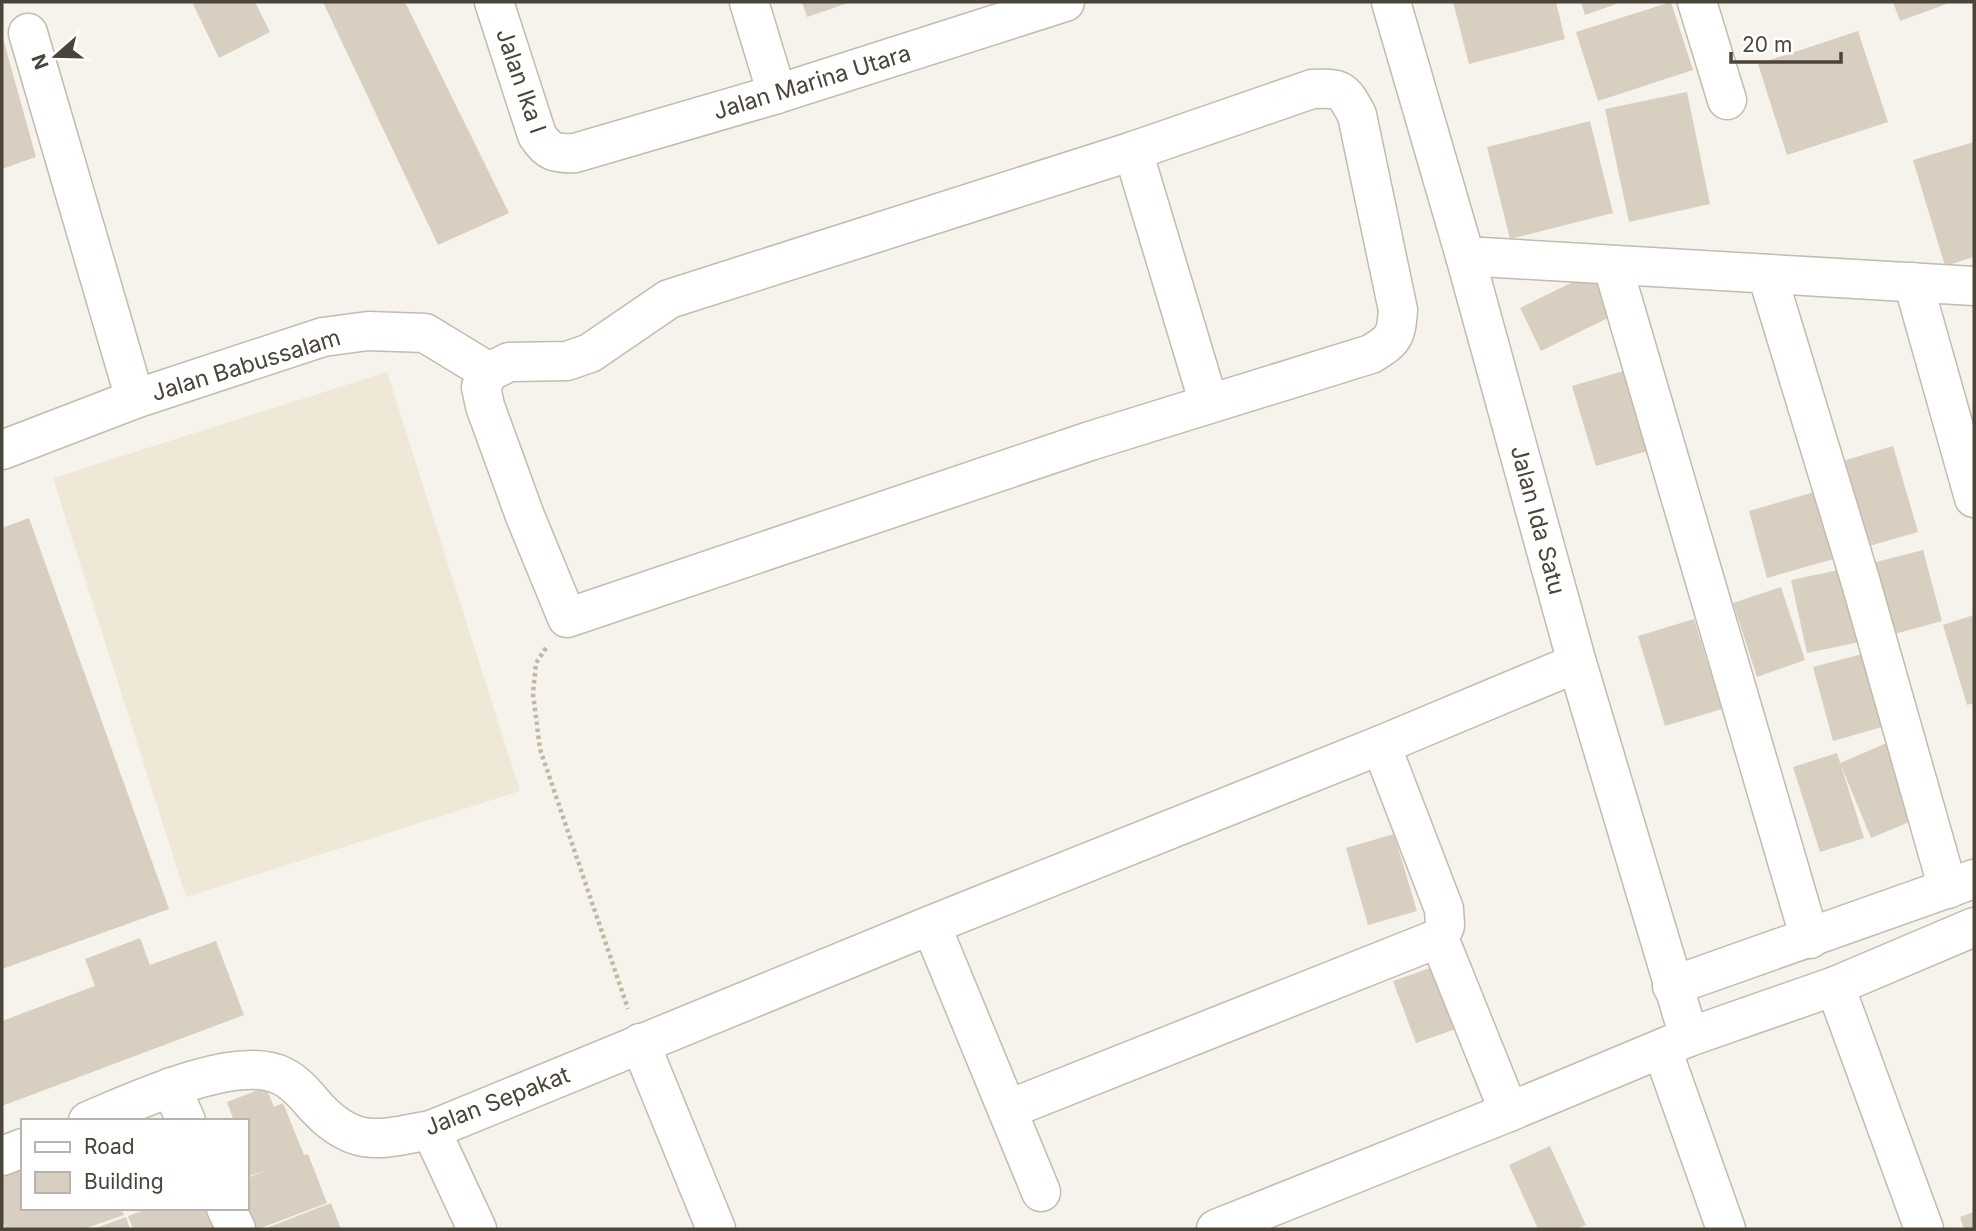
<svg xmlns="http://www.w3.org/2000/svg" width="1976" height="1231" font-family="Inter,sans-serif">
<rect width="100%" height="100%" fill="#f6f3ec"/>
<path fill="#efe8d6" d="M387,372L520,791L186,897L53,478Z"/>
<g fill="#d8cfc1">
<path d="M192,2H255L270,32L219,58Z"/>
<path d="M323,2H405L509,213L438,245Z"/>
<path d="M802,2H851L807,17Z"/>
<path d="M1453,2H1556L1565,39L1469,64Z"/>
<path d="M1581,2H1622L1585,15Z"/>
<path d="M1671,2L1693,70L1598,101L1576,32Z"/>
<path d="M1893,2H1952L1900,21Z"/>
<path d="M1858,31L1888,122L1787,155L1758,64Z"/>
<path d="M2,35L36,157L2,169Z"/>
<path d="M1687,92L1710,204L1629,222L1605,109Z"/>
<path d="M1590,121L1613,213L1510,239L1487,147Z"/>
<path d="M1974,142V257L1945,266L1913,160Z"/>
<path d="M1599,269L1620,312L1541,351L1520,308Z"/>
<path d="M1627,370L1651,450L1596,466L1572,386Z"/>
<path d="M1893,446L1918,532L1869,546L1843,461Z"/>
<path d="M1818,491L1837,558L1767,578L1749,511Z"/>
<path d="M29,518L169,909L2,969V528Z"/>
<path d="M1923,550L1942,621L1891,635L1872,563Z"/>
<path d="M1853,567L1869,640L1807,653L1791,580Z"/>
<path d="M1781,587L1805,660L1757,677L1733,603Z"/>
<path d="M1974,615V703L1967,705L1943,625Z"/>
<path d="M1694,619L1722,709L1665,726L1638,636Z"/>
<path d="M1866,653L1886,726L1833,741L1813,667Z"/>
<path d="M1894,740L1926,815L1871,838L1840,763Z"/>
<path d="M1837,753L1864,838L1820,852L1793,767Z"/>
<path d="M1394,834L1417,911L1368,925L1346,848Z"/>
<path d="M140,938L150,965L216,941L244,1015L2,1106V1021L95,986L85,959Z"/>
<path d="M1433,967L1456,1029L1416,1043L1393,981Z"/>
<path d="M266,1087L274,1107L283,1103L304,1155L308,1154L327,1203L258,1229H252L247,1208V1178L267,1170L247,1177V1121H234L227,1102Z"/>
<path d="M1550,1146L1586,1225L1576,1229H1538L1509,1165Z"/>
<path d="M23,1167V1208H121L124,1215L84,1229H6L2,1219V1174Z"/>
<path d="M331,1203L341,1229H264Z"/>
<path d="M150,1208H211L218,1226L209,1229H133L128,1216Z"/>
<path d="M1974,1212V1229H1964L1960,1217Z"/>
<path d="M126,1217L130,1229H93Z"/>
</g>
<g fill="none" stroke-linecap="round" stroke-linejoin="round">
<defs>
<g id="street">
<path d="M494,2L537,135C548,152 555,154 575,153L777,94L1065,2"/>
<path d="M749,2L777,94"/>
<path d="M1391,2L1465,256L1577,663L1689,1037"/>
<path d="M1697,2L1727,100"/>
<path d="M28,33L135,399"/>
<path d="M1312,89C1342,88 1343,89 1357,115L1398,310C1396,337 1394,340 1371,354L1090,441L567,618L525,516L485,406L481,387L489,372L509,362L567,361L590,353L669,299L1133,151Z"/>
<path d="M1133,151L1209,404"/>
<path d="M1465,256L1974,286"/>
<path d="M1613,267L1810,939"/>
<path d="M1767,274L1861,583L1948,889"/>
<path d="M1913,282L1974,498"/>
<path d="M2,450L135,399L323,337L368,331L425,333L489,372"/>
<path d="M931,925L1041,1192"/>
<path d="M1439,938L1509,1112"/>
<path d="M1672,986L1974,879"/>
<path d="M1835,986L1924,1229"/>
<path d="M640,1043L716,1229"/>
<path d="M1662,1049L1726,1229"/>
<path d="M171,1087L186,1121"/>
<path d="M1009,1109L1439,938L1445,926L1444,909L1381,745"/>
<path d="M88,1121C133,1102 237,1053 282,1076C297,1083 307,1097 318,1109C356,1149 381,1139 431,1130L931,925L1381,745L1577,663"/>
<path d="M431,1130L477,1229"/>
<path d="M2,1156L23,1148"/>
<path d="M226,1208L236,1229"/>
<path d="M1216,1229L1509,1112L1689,1037L1835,986L1974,927"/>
</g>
</defs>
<use href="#street" stroke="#c2bbae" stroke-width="41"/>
<path stroke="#c4b79f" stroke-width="4.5" stroke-dasharray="3.5 3.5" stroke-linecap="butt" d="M546,648L536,663L533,694L540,749L628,1009"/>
<use href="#street" stroke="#fff" stroke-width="38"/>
</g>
<g text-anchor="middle" stroke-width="6" stroke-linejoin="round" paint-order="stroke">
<g font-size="23" fill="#4b4439" stroke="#fff">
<text transform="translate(521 81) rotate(71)" y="8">Jalan Ika I</text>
<text transform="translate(812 82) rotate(-17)" y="8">Jalan Marina Utara</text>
<text transform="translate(246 365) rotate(-17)" y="8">Jalan Babussalam</text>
<text transform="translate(1538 520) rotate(75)" y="8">Jalan Ida Satu</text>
<text transform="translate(497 1101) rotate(-21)" y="8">Jalan Sepakat</text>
</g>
</g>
<rect width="1976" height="1231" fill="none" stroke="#4b4439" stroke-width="7"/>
<rect x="21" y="1119" width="228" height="91" fill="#ffffff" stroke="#b7b4b0" stroke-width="2"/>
<rect x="35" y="1142" width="35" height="10" fill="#ffffff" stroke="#b7b4b0" stroke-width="2"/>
<text x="84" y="1154" font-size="21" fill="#4b4439">Road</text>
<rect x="35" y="1172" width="35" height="21" fill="#d8cfc1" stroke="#b7b4b0" stroke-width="2"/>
<text x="84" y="1189" font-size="21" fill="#4b4439">Building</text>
<g transform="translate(56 56) rotate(250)" stroke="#ffffff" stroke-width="5" paint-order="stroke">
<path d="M0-5L12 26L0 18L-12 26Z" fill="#4b4439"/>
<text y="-10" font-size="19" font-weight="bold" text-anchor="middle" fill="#4b4439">N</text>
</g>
<path d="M1731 52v10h110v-10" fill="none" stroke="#4b4439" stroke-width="3.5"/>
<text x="1742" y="52" font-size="21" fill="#4b4439" stroke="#ffffff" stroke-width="5" paint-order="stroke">20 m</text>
</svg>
